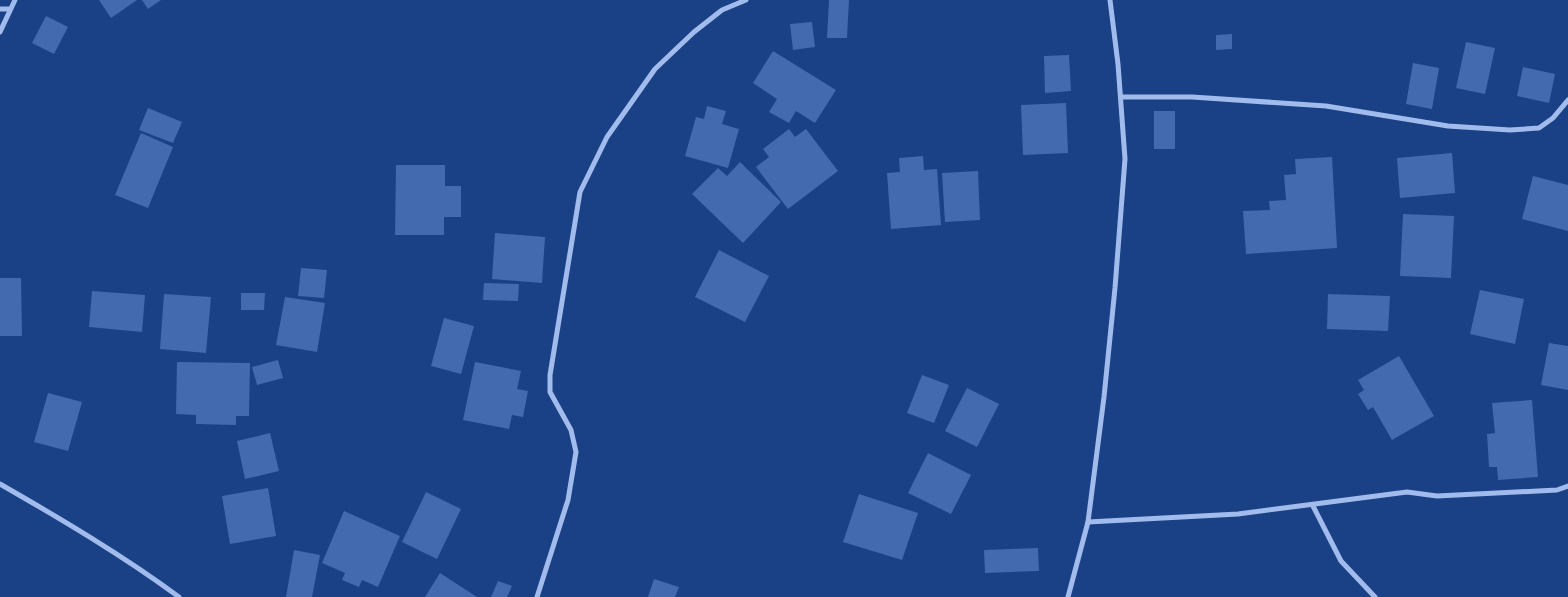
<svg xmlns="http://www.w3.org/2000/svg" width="1568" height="597" font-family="'Space Grotesk',sans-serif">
<rect width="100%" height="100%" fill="#1a4086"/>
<g fill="#4369af">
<path d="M99,0H137L111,18Z"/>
<path d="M142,0H161L148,9Z"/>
<path d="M829,0H849L847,38H827Z"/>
<path d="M46,16L68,27L54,54L32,43Z"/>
<path d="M812,22L815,47L793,50L790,24Z"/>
<path d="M1232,34V49L1216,50V35Z"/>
<path d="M1466,42L1495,48L1485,94L1456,88Z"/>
<path d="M773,51L836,90L815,123L796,111L789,123L769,112L777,99L753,83Z"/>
<path d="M1069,55L1071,91L1045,93L1044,56Z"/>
<path d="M1413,63L1439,68L1432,109L1406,104Z"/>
<path d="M1523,67L1555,74L1549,103L1517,96Z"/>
<path d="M1066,103L1068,153L1023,155L1021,105Z"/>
<path d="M707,106L726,111L722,124L739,129L728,168L685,156L696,117L704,119Z"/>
<path d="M148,108L182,122L173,143L139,130Z"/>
<rect x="1154" y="111" width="21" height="38"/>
<path d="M789,129L795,137L806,129L838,171L788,209L756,167L769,157L763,149Z"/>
<path d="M141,133L173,147L148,208L115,195Z"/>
<path d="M1452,153L1455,193L1400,198L1397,158Z"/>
<path d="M923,156L924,170L937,169L941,225L891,229L887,173L900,172L899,158Z"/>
<path d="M1332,157L1337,248L1246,254L1243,211L1270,210L1269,201L1286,200L1284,175L1296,174L1295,159Z"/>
<path d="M740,162L781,202L743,243L692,194L718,168L727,176Z"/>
<path d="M396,165H445V186H461V217H444V235H395Z"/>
<path d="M978,171L980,220L945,222L942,173Z"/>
<path d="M1533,176L1568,185V231L1522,219Z"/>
<path d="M1403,214L1454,216L1451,278L1400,276Z"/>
<path d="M495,233L545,237L542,283L492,279Z"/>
<path d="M719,250L769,276L745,322L695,297Z"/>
<path d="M301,268L327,270L324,298L298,296Z"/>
<path d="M0,278H21L22,336H0Z"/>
<path d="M484,283L519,284L518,301L483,300Z"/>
<path d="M1480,290L1524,299L1515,344L1470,334Z"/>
<path d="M92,291L145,295L142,332L89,327Z"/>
<path d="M241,293H265L264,310H241Z"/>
<path d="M164,294L211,297L206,353L160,349Z"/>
<path d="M1328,294L1390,296L1388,331L1327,329Z"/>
<path d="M285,297L325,303L317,352L276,345Z"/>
<path d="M444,318L474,326L461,374L431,366Z"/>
<path d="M1549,343L1568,346V390L1541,385Z"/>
<path d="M1399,356L1434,416L1392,440L1373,407L1368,410L1358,394L1364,390L1358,380Z"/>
<path d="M278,360L283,378L257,385L252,367Z"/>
<path d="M177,362L250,363L249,416H236V425L196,424V415L176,414Z"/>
<path d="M475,362L521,371L517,389L528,391L523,417L512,415L509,429L463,420Z"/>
<path d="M922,375L949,385L934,423L907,413Z"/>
<path d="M967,388L999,404L977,447L945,431Z"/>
<path d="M48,393L82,402L68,451L34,442Z"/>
<path d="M1532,400L1538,477L1498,480L1497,467H1489L1487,434L1495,433L1492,403Z"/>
<path d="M270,433L279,471L245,479L237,441Z"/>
<path d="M928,453L971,475L951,514L908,493Z"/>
<path d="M268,488L276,536L230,544L222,496Z"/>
<path d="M426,492L461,509L437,559L402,542Z"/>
<path d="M859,494L918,513L902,560L843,542Z"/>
<path d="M344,511L400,536L378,587L362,580L359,587L342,580L345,573L322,563Z"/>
<path d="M1038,548L1039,571L985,573L984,550Z"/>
<path d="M294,550L320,555L312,597H286Z"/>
<path d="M440,573L477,597H425Z"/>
<path d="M654,579L679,587L675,597H648Z"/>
<path d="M498,581L512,586L507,597H491Z"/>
</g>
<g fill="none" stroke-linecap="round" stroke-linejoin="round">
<g stroke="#a1bcec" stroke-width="5">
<path d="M0,9H9"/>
<path d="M0,32L15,0"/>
<path d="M1121,97H1192L1326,106L1448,126L1510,130L1539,128L1553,118L1568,100"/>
<path d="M0,484C61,519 122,555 179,597"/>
<path d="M1313,506L1341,561L1375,597"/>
<path d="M1088,522L1238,514L1407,492L1437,496L1557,490L1568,486"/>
<path d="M537,597L568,500L576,452L571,430L550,392V375L580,192L607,137L655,69L694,32L722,10L746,0"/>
<path d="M1068,597L1088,522L1104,397L1115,288L1125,159L1118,64L1110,0"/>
</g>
</g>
</svg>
